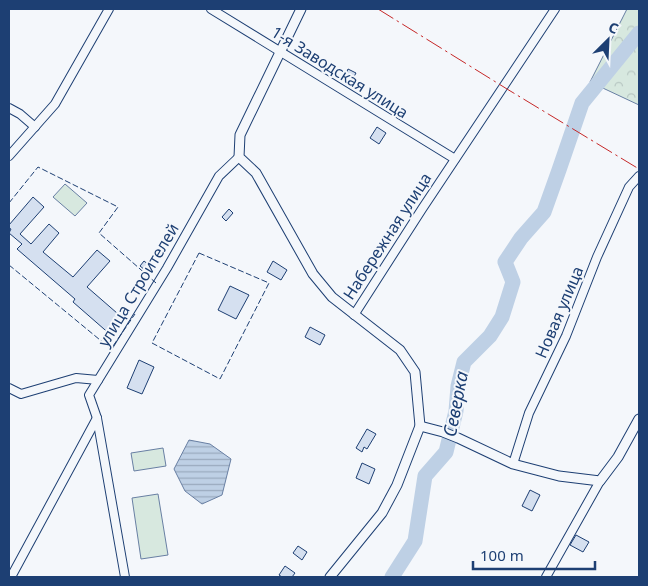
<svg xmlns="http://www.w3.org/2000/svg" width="648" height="586" font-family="'Noto Sans',sans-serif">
<defs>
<pattern id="forest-crowns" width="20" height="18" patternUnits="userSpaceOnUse" patternTransform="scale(1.25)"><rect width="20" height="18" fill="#d7e8df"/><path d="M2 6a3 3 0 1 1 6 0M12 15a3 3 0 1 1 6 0" fill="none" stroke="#b8c8c3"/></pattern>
<pattern id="water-rules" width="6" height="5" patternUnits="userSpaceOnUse" patternTransform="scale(1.25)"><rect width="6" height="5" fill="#bed0e5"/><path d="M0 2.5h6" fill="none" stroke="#9aaabe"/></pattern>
</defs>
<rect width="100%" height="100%" fill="#f4f7fb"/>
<g fill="#d7e8df" stroke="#687fa3">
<path d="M65,184L87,203L75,216L53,197Z"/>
<path d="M163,448L166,466L134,471L131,453Z"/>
<path d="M158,494L168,555L141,559L132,498Z"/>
</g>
<path fill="url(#forest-crowns)" stroke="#687fa3" d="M627,9H639V105L590,82Z"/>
<path fill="url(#water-rules)" stroke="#687fa3" d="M189,440L210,444L231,459L222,495L202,504L185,491L174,469Z"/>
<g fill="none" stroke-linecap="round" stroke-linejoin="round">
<path stroke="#bed0e5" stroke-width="15" d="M392,577L415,541L425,476L446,452L456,411L458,386L464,362L490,336L502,317L513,282L505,262L521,238L544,212L559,170L582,103L639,33"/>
</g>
<g fill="#d5e0f0" stroke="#1d3f73">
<path d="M348,69L356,73L351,82L344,79Z"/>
<path d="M377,127L386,133L379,144L370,138Z"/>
<path d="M33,197L44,207L20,234L31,244L49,224L59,233L43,252L73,277L97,250L110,261L87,287L125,320L112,336L73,302L75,299L17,249L22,244L9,233L11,229L9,228V225Z"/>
<path d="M229,209L233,213L226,221L222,217Z"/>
<path d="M144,261L154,269L150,274L140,266Z"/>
<path d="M273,261L287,270L281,280L267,272Z"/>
<path d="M230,286L249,295L236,319L218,310Z"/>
<path d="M310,327L325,335L320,345L305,337Z"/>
<path d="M139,360L154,367L142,394L127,388Z"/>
<path d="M367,429L376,434L367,449L364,447L362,452L356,448Z"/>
<path d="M362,463L375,469L369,484L356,478Z"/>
<path d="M530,490L540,495L532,511L522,506Z"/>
<path d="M576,535L589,542L583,552L570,545Z"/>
<path d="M298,546L307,552L302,560L293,553Z"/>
<path d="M285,566L295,573L292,577H282L279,575Z"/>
</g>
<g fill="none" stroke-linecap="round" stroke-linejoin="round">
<defs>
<g id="minor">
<path d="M211,9L455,159"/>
<path d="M9,108L20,114L35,127"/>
<path d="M9,156L55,104L109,9"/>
<path d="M354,315L422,209L555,9"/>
<path d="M9,388L21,394L76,378L98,380"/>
<path d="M513,464L529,413L566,336L597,257L629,187L639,176"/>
<path d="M11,577L97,418"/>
<path d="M125,577L97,418L89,395L167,268L219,176L239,157"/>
<path d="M546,577L600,481"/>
</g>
<g id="tertiary">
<path d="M301,9L240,135L239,157L256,173L313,274L332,297L400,350L415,372L420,426L397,485L382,513L330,577"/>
<path d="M420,426L443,432L458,438L513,464L559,476L600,481L618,457L639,419"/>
</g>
</defs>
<use href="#minor" stroke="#1d3f73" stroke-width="10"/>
<use href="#tertiary" stroke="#1d3f73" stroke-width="11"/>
<use href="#minor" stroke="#f4f7fb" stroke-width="8"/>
<use href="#tertiary" stroke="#f4f7fb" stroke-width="9"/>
<g stroke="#1d3f73" stroke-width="1" stroke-dasharray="6 2.5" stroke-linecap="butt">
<path d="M9,203L38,167L118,207L99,233L156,283"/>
<path d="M199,253L269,283L220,379L152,343Z"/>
<path d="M9,265L111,349L135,314"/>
</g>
<path stroke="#c62828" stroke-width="1" stroke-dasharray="18 4 2.5 4" stroke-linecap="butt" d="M378,9L507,89L639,169"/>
</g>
<g text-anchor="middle" stroke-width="4" stroke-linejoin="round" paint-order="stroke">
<g font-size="16" fill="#1d3f73" stroke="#f4f7fb">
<text transform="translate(340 72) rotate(32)" y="6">1-я Заводская улица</text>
<text transform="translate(387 236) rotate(-57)" y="6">Набережная улица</text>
<text transform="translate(138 285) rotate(-59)" y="6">улица Строителей</text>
<text transform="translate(559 312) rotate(-67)" y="6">Новая улица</text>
</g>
<g font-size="18" font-style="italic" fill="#1d3f73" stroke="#f4f7fb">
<text transform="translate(456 404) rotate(-79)" y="6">Северка</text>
</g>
</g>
<rect width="648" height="586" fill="none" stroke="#1d3f73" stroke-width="20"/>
<g transform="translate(608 40) rotate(24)" stroke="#f4f7fb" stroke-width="4" paint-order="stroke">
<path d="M0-4L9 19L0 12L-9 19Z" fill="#1d3f73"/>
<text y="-8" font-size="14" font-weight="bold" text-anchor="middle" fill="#1d3f73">С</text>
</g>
<path d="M473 561v8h122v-8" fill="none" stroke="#1d3f73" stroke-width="2.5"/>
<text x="480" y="561" font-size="15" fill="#1d3f73" stroke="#f4f7fb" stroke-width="4" paint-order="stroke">100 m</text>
</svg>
